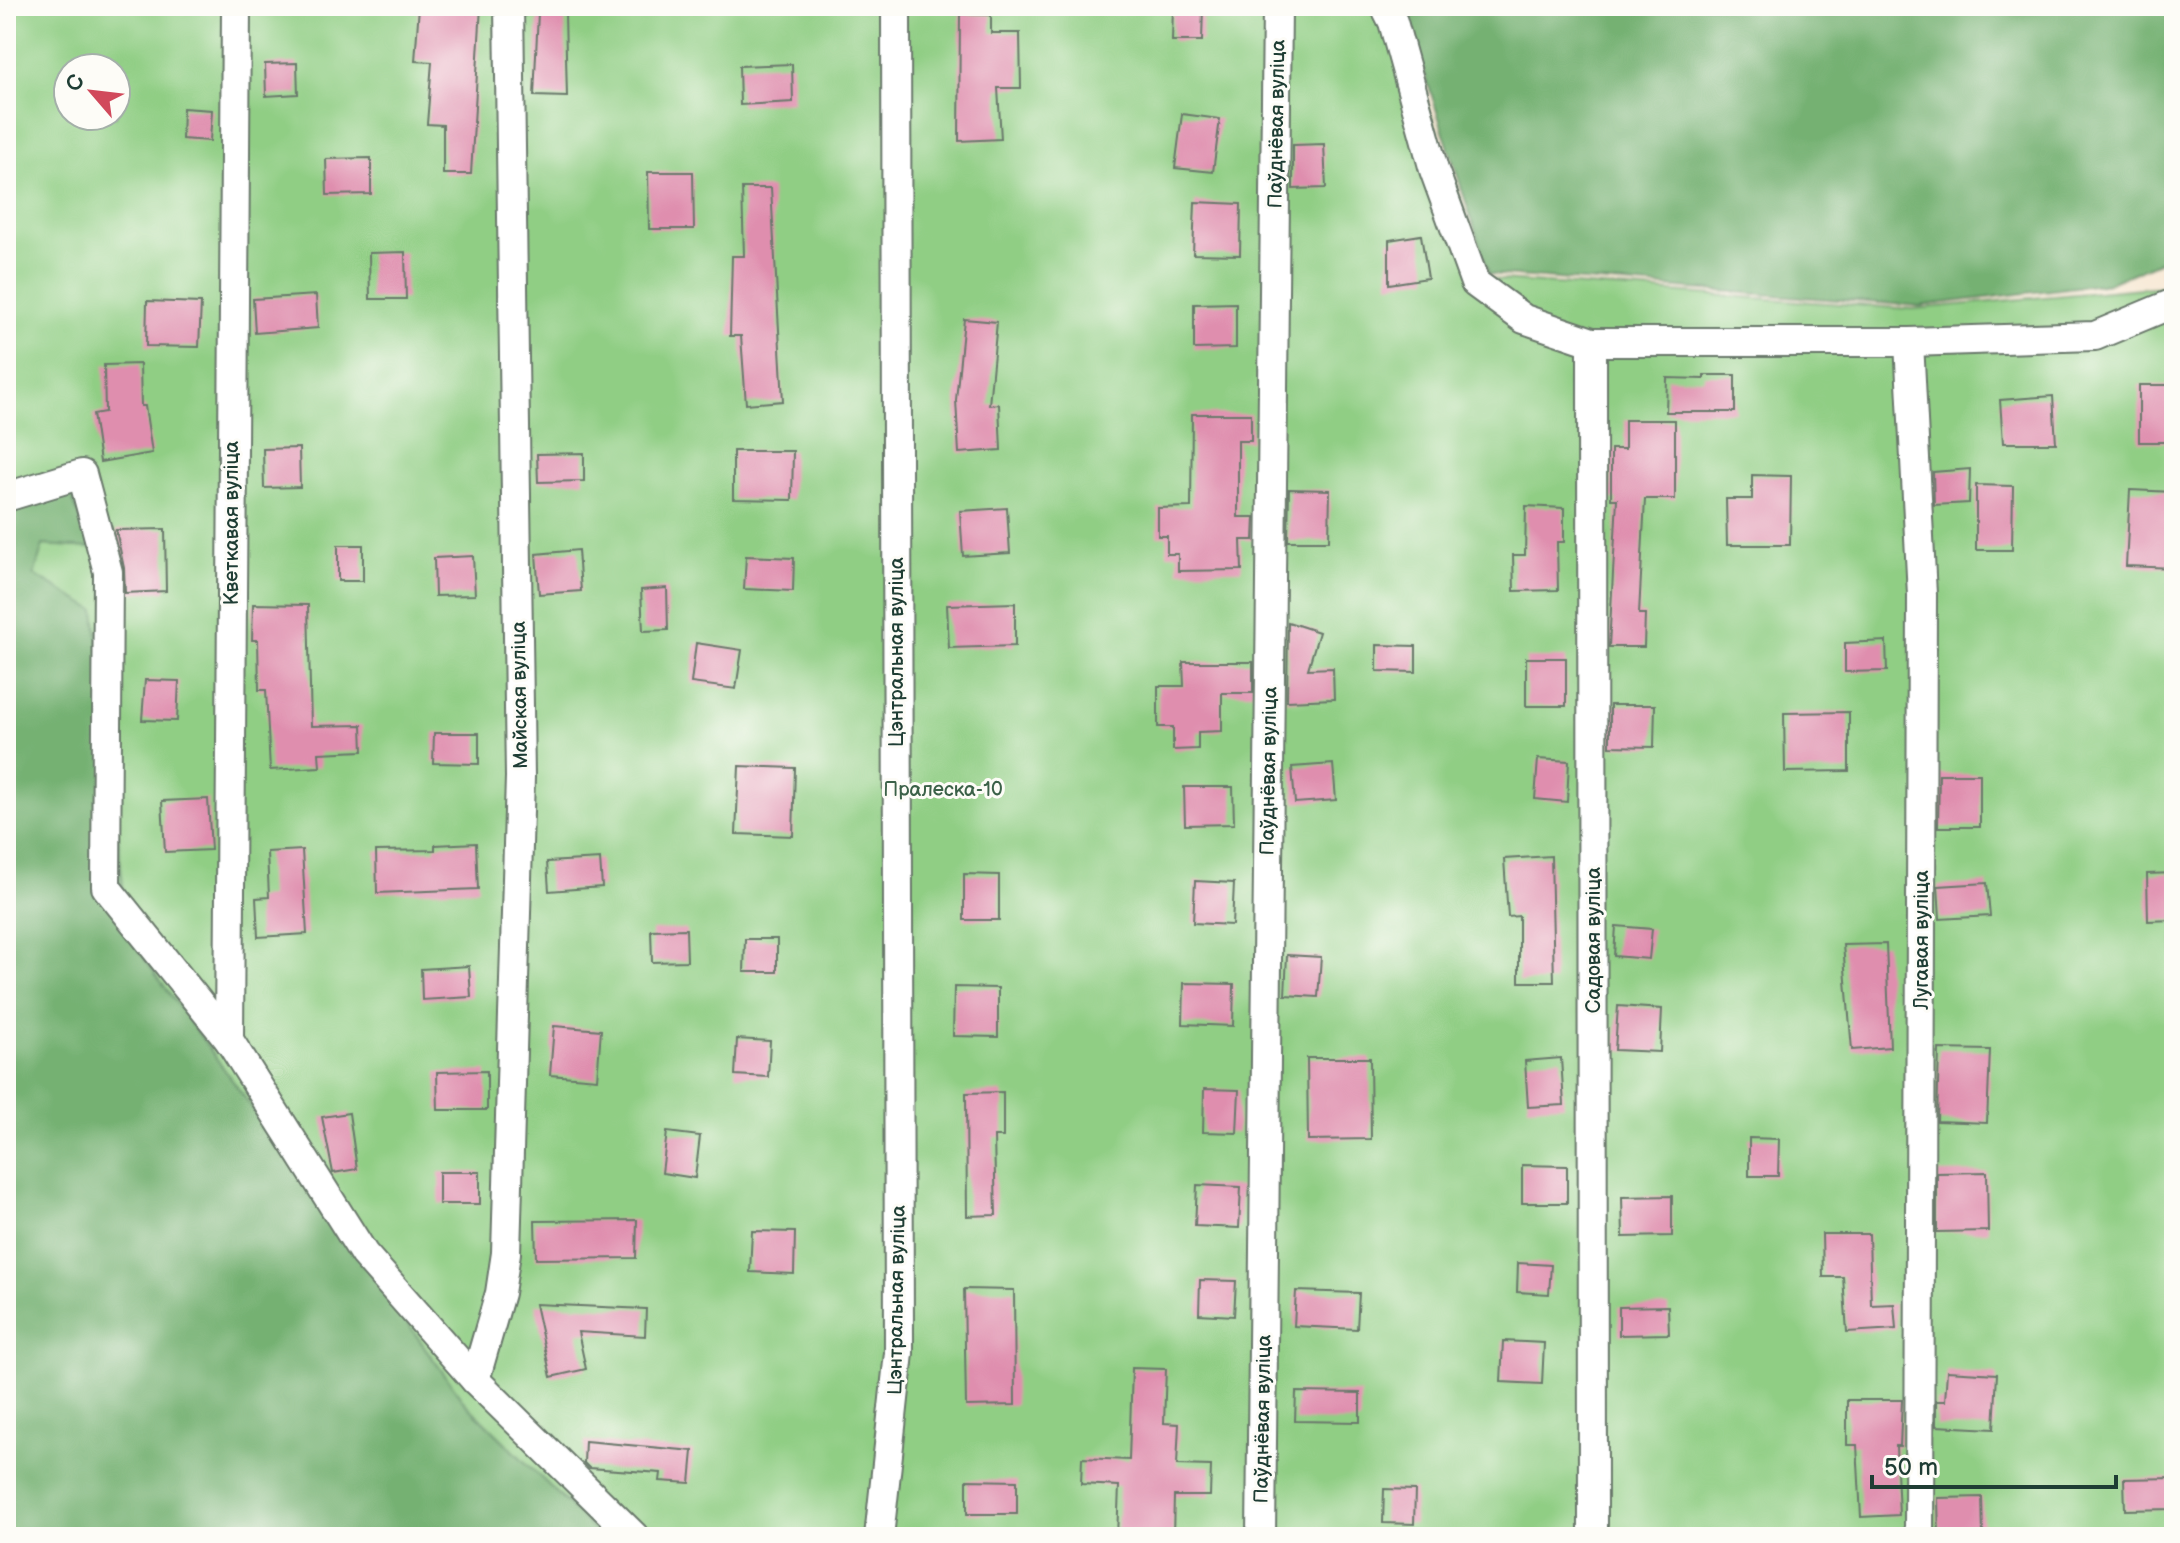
<svg xmlns="http://www.w3.org/2000/svg" width="2180" height="1543" font-family="'Balsamiq Sans',sans-serif">
<rect width="100%" height="100%" fill="#fdfcf7"/>
<filter id="ink" filterUnits="userSpaceOnUse"><feTurbulence type="fractalNoise" baseFrequency=".0125" numOctaves="2"/><feDisplacementMap in="SourceGraphic" scale="16" xChannelSelector="R" yChannelSelector="G"/><feConvolveMatrix kernelMatrix="1 2 1 2 8 2 1 2 1" color-interpolation-filters="sRGB"/></filter>
<filter id="wash" filterUnits="userSpaceOnUse"><feTurbulence type="fractalNoise" baseFrequency=".006" numOctaves="4" result="noise"/><feDisplacementMap in="SourceGraphic" scale="32" xChannelSelector="R" yChannelSelector="G"/><feGaussianBlur stdDeviation="1.8" result="paint"/><feColorMatrix in="noise" values="0 0 0 0 0 0 0 0 0 0 0 0 0 0 0 0 0 1.4 0 .05"/><feComposite in="paint" operator="in"/></filter>
<g filter="url(#wash)">
<rect width="100%" height="100%" fill="#f7e8d4"/>
<path fill="#90ce84" stroke="#58865c" stroke-width="2" fill-rule="evenodd" d="M6,6H1394L1488,279L1913,309L2174,285V1537H601L465,1403L128,936L34,575L42,545L91,548L6,507ZM68,68H116V116H68Z"/>
<g fill="#74b172" stroke="#4a7753" stroke-width="2">
<path d="M1403,6H2174V255L2110,283L1919,306L1489,274Z"/>
<path d="M67,486L92,548L43,545L34,575L95,610L128,936L465,1403L601,1537H6V507Z"/>
</g>
<g id="blocks">
<g fill="#df8eae">
<path d="M419,6H481L471,174H443V125L427,124L432,62L415,61Z"/>
<path d="M1173,6H1203L1202,41H1172Z"/>
<path d="M538,13H565L567,97L534,96Z"/>
<path d="M960,14L991,15V33H1020L1021,88H998L1001,139L959,141Z"/>
<path d="M297,63L298,94L266,96L265,64Z"/>
<path d="M792,64L793,102L740,105L739,66Z"/>
<path d="M183,108L212,110L210,141L182,139Z"/>
<path d="M1182,114L1220,119L1213,172L1175,168Z"/>
<path d="M1324,144L1326,188L1293,189V145Z"/>
<path d="M371,158V194L327,195L326,159Z"/>
<path d="M648,172H693L694,229H649Z"/>
<path d="M742,188H771L783,401L746,404L741,336H730L732,256H744Z"/>
<path d="M1195,202L1241,204L1240,255L1193,254Z"/>
<path d="M1421,235L1428,278L1389,284V240Z"/>
<path d="M405,252L406,299H370L369,253Z"/>
<path d="M316,295L318,328L255,333L253,299Z"/>
<path d="M147,301L201,303L199,347L146,346Z"/>
<path d="M1236,303V348L1194,349V304Z"/>
<path d="M964,319L997,322L989,405L999,404L1001,450L959,453L956,400Z"/>
<path d="M140,364L141,406H145L152,453L100,462L93,414L105,412L104,365Z"/>
<path d="M1704,375H1735V412H1666L1667,378L1704,379Z"/>
<rect x="2139" y="385" width="35" height="57"/>
<path d="M2053,396L2056,443H2003L2000,400Z"/>
<path d="M1192,414H1251V441H1238V517H1255L1254,540H1241L1242,570L1178,571V554H1167V536H1158V508L1191,507Z"/>
<path d="M1625,420H1675V499H1645L1639,614H1645L1644,647H1609L1617,499H1611V449H1625Z"/>
<path d="M299,448L300,487L264,488L263,449Z"/>
<path d="M733,451H793L792,500L733,499Z"/>
<path d="M584,453V481L538,482L537,454Z"/>
<path d="M1970,469L1969,503L1934,505L1933,472Z"/>
<path d="M1752,475L1791,476L1790,545H1727L1726,499H1752Z"/>
<path d="M1976,485L2013,486L2012,550H1976Z"/>
<path d="M1289,489L1330,490L1329,541H1288Z"/>
<path d="M2130,490L2174,492V568L2126,566Z"/>
<path d="M1526,506L1564,508V542H1557L1558,590L1514,591L1513,555H1525Z"/>
<path d="M1007,508L1010,553L963,556L960,511Z"/>
<path d="M165,529L166,591L125,593L124,568L116,530Z"/>
<rect x="338" y="545" width="25" height="36"/>
<path d="M578,550L581,591L539,594L536,554Z"/>
<path d="M473,556L475,595L435,596L434,558Z"/>
<path d="M746,556L794,558L793,591L744,589Z"/>
<path d="M667,588L668,630L643,631L641,590Z"/>
<path d="M1015,603V646L949,648L947,605Z"/>
<path d="M253,604L308,605L311,726L362,725L363,751L319,753L320,767L270,770L266,690H259L258,640H252Z"/>
<path d="M1288,622L1319,632L1308,669L1333,668L1334,699L1287,701Z"/>
<path d="M1886,641L1887,671L1845,672V643Z"/>
<path d="M696,643L742,650L736,689L691,683Z"/>
<path d="M1377,645L1416,646V672L1377,671Z"/>
<rect x="1526" y="658" width="40" height="48"/>
<path d="M1183,662H1253V693H1222V731L1198,732V749L1173,750V727H1158V686H1184Z"/>
<path d="M145,680L179,681L177,721L142,720Z"/>
<path d="M1610,705H1655L1654,747L1610,746Z"/>
<path d="M1849,712V771L1785,772L1784,713Z"/>
<path d="M434,733H479V764L433,763Z"/>
<path d="M1538,759L1569,761L1567,802L1535,799Z"/>
<path d="M1333,764L1336,800L1295,803L1292,767Z"/>
<path d="M739,766L795,768L793,836L736,834Z"/>
<path d="M1939,774H1980V827H1938Z"/>
<path d="M1184,787H1233L1234,824L1185,825Z"/>
<path d="M208,799L211,850L165,852L162,801Z"/>
<path d="M476,843L478,889L377,893L376,851L435,850V845Z"/>
<path d="M302,850L307,934L258,937L256,898L269,897L267,852Z"/>
<path d="M1551,856L1554,982H1519V916L1508,917L1504,859Z"/>
<path d="M600,859L602,887L549,891L547,862Z"/>
<path d="M2174,873V920L2148,921L2147,874Z"/>
<path d="M964,874L999,875V920H964Z"/>
<path d="M1195,881L1234,883L1232,925L1193,923Z"/>
<path d="M1987,883L1990,916L1940,919L1938,886Z"/>
<path d="M1616,926L1652,929L1649,959L1614,956Z"/>
<path d="M686,929L687,961L652,962L651,930Z"/>
<path d="M745,939H777V972H744Z"/>
<path d="M1886,944L1890,1047L1852,1050L1843,945Z"/>
<path d="M1287,955L1321,957L1318,997L1285,995Z"/>
<path d="M469,966L471,997L422,1000L421,969Z"/>
<path d="M1184,983L1234,984L1233,1026L1183,1024Z"/>
<path d="M954,987L998,988V1037L953,1036Z"/>
<path d="M1618,1006L1662,1009L1660,1052L1615,1050Z"/>
<path d="M554,1026L601,1030L597,1079L550,1075Z"/>
<path d="M737,1039L770,1041L768,1077L735,1075Z"/>
<path d="M1939,1049L1990,1050L1987,1123L1937,1121Z"/>
<path d="M1307,1058H1370L1371,1139L1308,1140Z"/>
<path d="M1561,1058L1564,1105L1528,1107L1525,1061Z"/>
<path d="M487,1071V1110H438L437,1072Z"/>
<path d="M1204,1089L1239,1090L1237,1133L1203,1132Z"/>
<path d="M1003,1092V1137H994L996,1215L967,1216L966,1093Z"/>
<path d="M349,1113L357,1169L333,1173L322,1117Z"/>
<path d="M667,1132L700,1136L695,1178L662,1173Z"/>
<path d="M1749,1138L1779,1139L1778,1176H1749Z"/>
<path d="M1522,1165L1567,1166V1203H1522Z"/>
<rect x="439" y="1172" width="41" height="32"/>
<path d="M1987,1172L1988,1231L1937,1232V1173Z"/>
<path d="M1197,1185L1241,1187L1239,1228L1195,1226Z"/>
<path d="M1672,1196V1236L1623,1237L1622,1197Z"/>
<path d="M637,1220L636,1258L536,1259L535,1221Z"/>
<path d="M752,1231L795,1232L794,1274L750,1272Z"/>
<path d="M1822,1234H1869L1871,1305L1894,1304L1896,1329L1847,1332L1843,1277H1823Z"/>
<path d="M1518,1263L1551,1265L1549,1294L1517,1292Z"/>
<path d="M1200,1280L1236,1281L1234,1316L1199,1314Z"/>
<path d="M964,1289L1014,1290L1015,1405L966,1406Z"/>
<path d="M1296,1291L1359,1293L1357,1329L1294,1326Z"/>
<path d="M535,1304L646,1309L645,1336L578,1332L586,1369L551,1377Z"/>
<path d="M1668,1306L1669,1334L1619,1335V1307Z"/>
<path d="M1503,1341L1544,1343L1542,1384L1501,1382Z"/>
<path d="M1132,1368L1166,1369L1164,1423L1179,1424L1177,1465L1211,1466L1210,1496H1174L1173,1537H1117L1119,1486L1081,1484L1082,1458L1129,1460Z"/>
<path d="M1947,1371L1997,1374L1994,1429L1936,1426V1401H1945Z"/>
<path d="M1296,1392L1360,1393V1422L1295,1421Z"/>
<path d="M1847,1400H1902L1900,1446H1896L1899,1515L1861,1517L1857,1445H1847Z"/>
<path d="M585,1441L693,1451L690,1483L660,1481L661,1473L589,1468L584,1463Z"/>
<path d="M2174,1478V1509L2125,1510L2124,1479Z"/>
<path d="M967,1480L1017,1481V1514H967Z"/>
<path d="M1384,1489L1415,1490L1414,1524L1383,1523Z"/>
<path d="M1982,1497L1983,1535L1939,1537L1938,1498Z"/>
</g>
</g>
</g>
<g filter="url(#ink)">
<use href="#blocks" fill-opacity="0" stroke="#6b796c" stroke-width="2"/>
<g fill="none" stroke-linecap="round" stroke-linejoin="round">
<defs>
<g id="minor">
<path d="M1385,6L1393,22L1434,170L1475,283L1524,319L1592,342H1909L2095,336L2174,303"/>
<path d="M1592,342L1593,1537"/>
<path d="M1909,342L1922,595L1919,1537"/>
<path d="M6,497L82,474L108,572L106,887L229,1040L364,1254L475,1380L635,1537"/>
<path d="M229,1040L236,6"/>
<path d="M475,1380L500,1293L506,1253L520,777L509,6"/>
<path d="M879,1537L899,1353L896,6"/>
<path d="M1261,1537L1277,6"/>
</g>
</defs>
<use href="#minor" stroke="#6b796c" stroke-width="32"/>
<use href="#minor" stroke="#fff" stroke-width="28"/>
</g>
</g>
<g text-anchor="middle" stroke-width="6" stroke-linejoin="round" paint-order="stroke">
<g font-size="20" fill="#1f3d34" stroke="#fdfcf7">
<text transform="translate(1276 124) rotate(-89)" y="7">Паўднёвая вуліца</text>
<text transform="translate(231 523) rotate(-90)" y="7">Кветкавая вуліца</text>
<text transform="translate(896 652) rotate(-90)" y="7">Цэнтральная вуліца</text>
<text transform="translate(519 695) rotate(-91)" y="7">Майская вуліца</text>
<text transform="translate(1268 771) rotate(-89)" y="7">Паўднёвая вуліца</text>
<text transform="translate(1593 940) rotate(-90)" y="7">Садовая вуліца</text>
<text transform="translate(1921 940) rotate(-90)" y="7">Лугавая вуліца</text>
<text transform="translate(896 1300) rotate(-89)" y="7">Цэнтральная вуліца</text>
<text transform="translate(1262 1419) rotate(-89)" y="7">Паўднёвая вуліца</text>
</g>
<g font-size="20" fill="#3b6148" stroke="#fdfcf7">
<text x="943" y="796">Пралеска-10</text>
</g>
</g>
<rect width="2180" height="1543" fill="none" stroke="#fdfcf7" stroke-width="32"/>
<g transform="translate(92 92) rotate(298)"><circle r="38" fill="#fdfcf7" stroke="#a4b0a9" stroke-width="2"/>
<path d="M0-6L14 30L0 20L-14 30Z" fill="#d1495b"/>
<text y="-12" font-size="22" font-weight="bold" text-anchor="middle" fill="#1f3d34">С</text>
</g>
<path d="M1872 1475v12h244v-12" fill="none" stroke="#1f3d34" stroke-width="4"/>
<text x="1884" y="1475" font-size="24" fill="#1f3d34" stroke="#fdfcf7" stroke-width="6" paint-order="stroke">50 m</text>
</svg>
